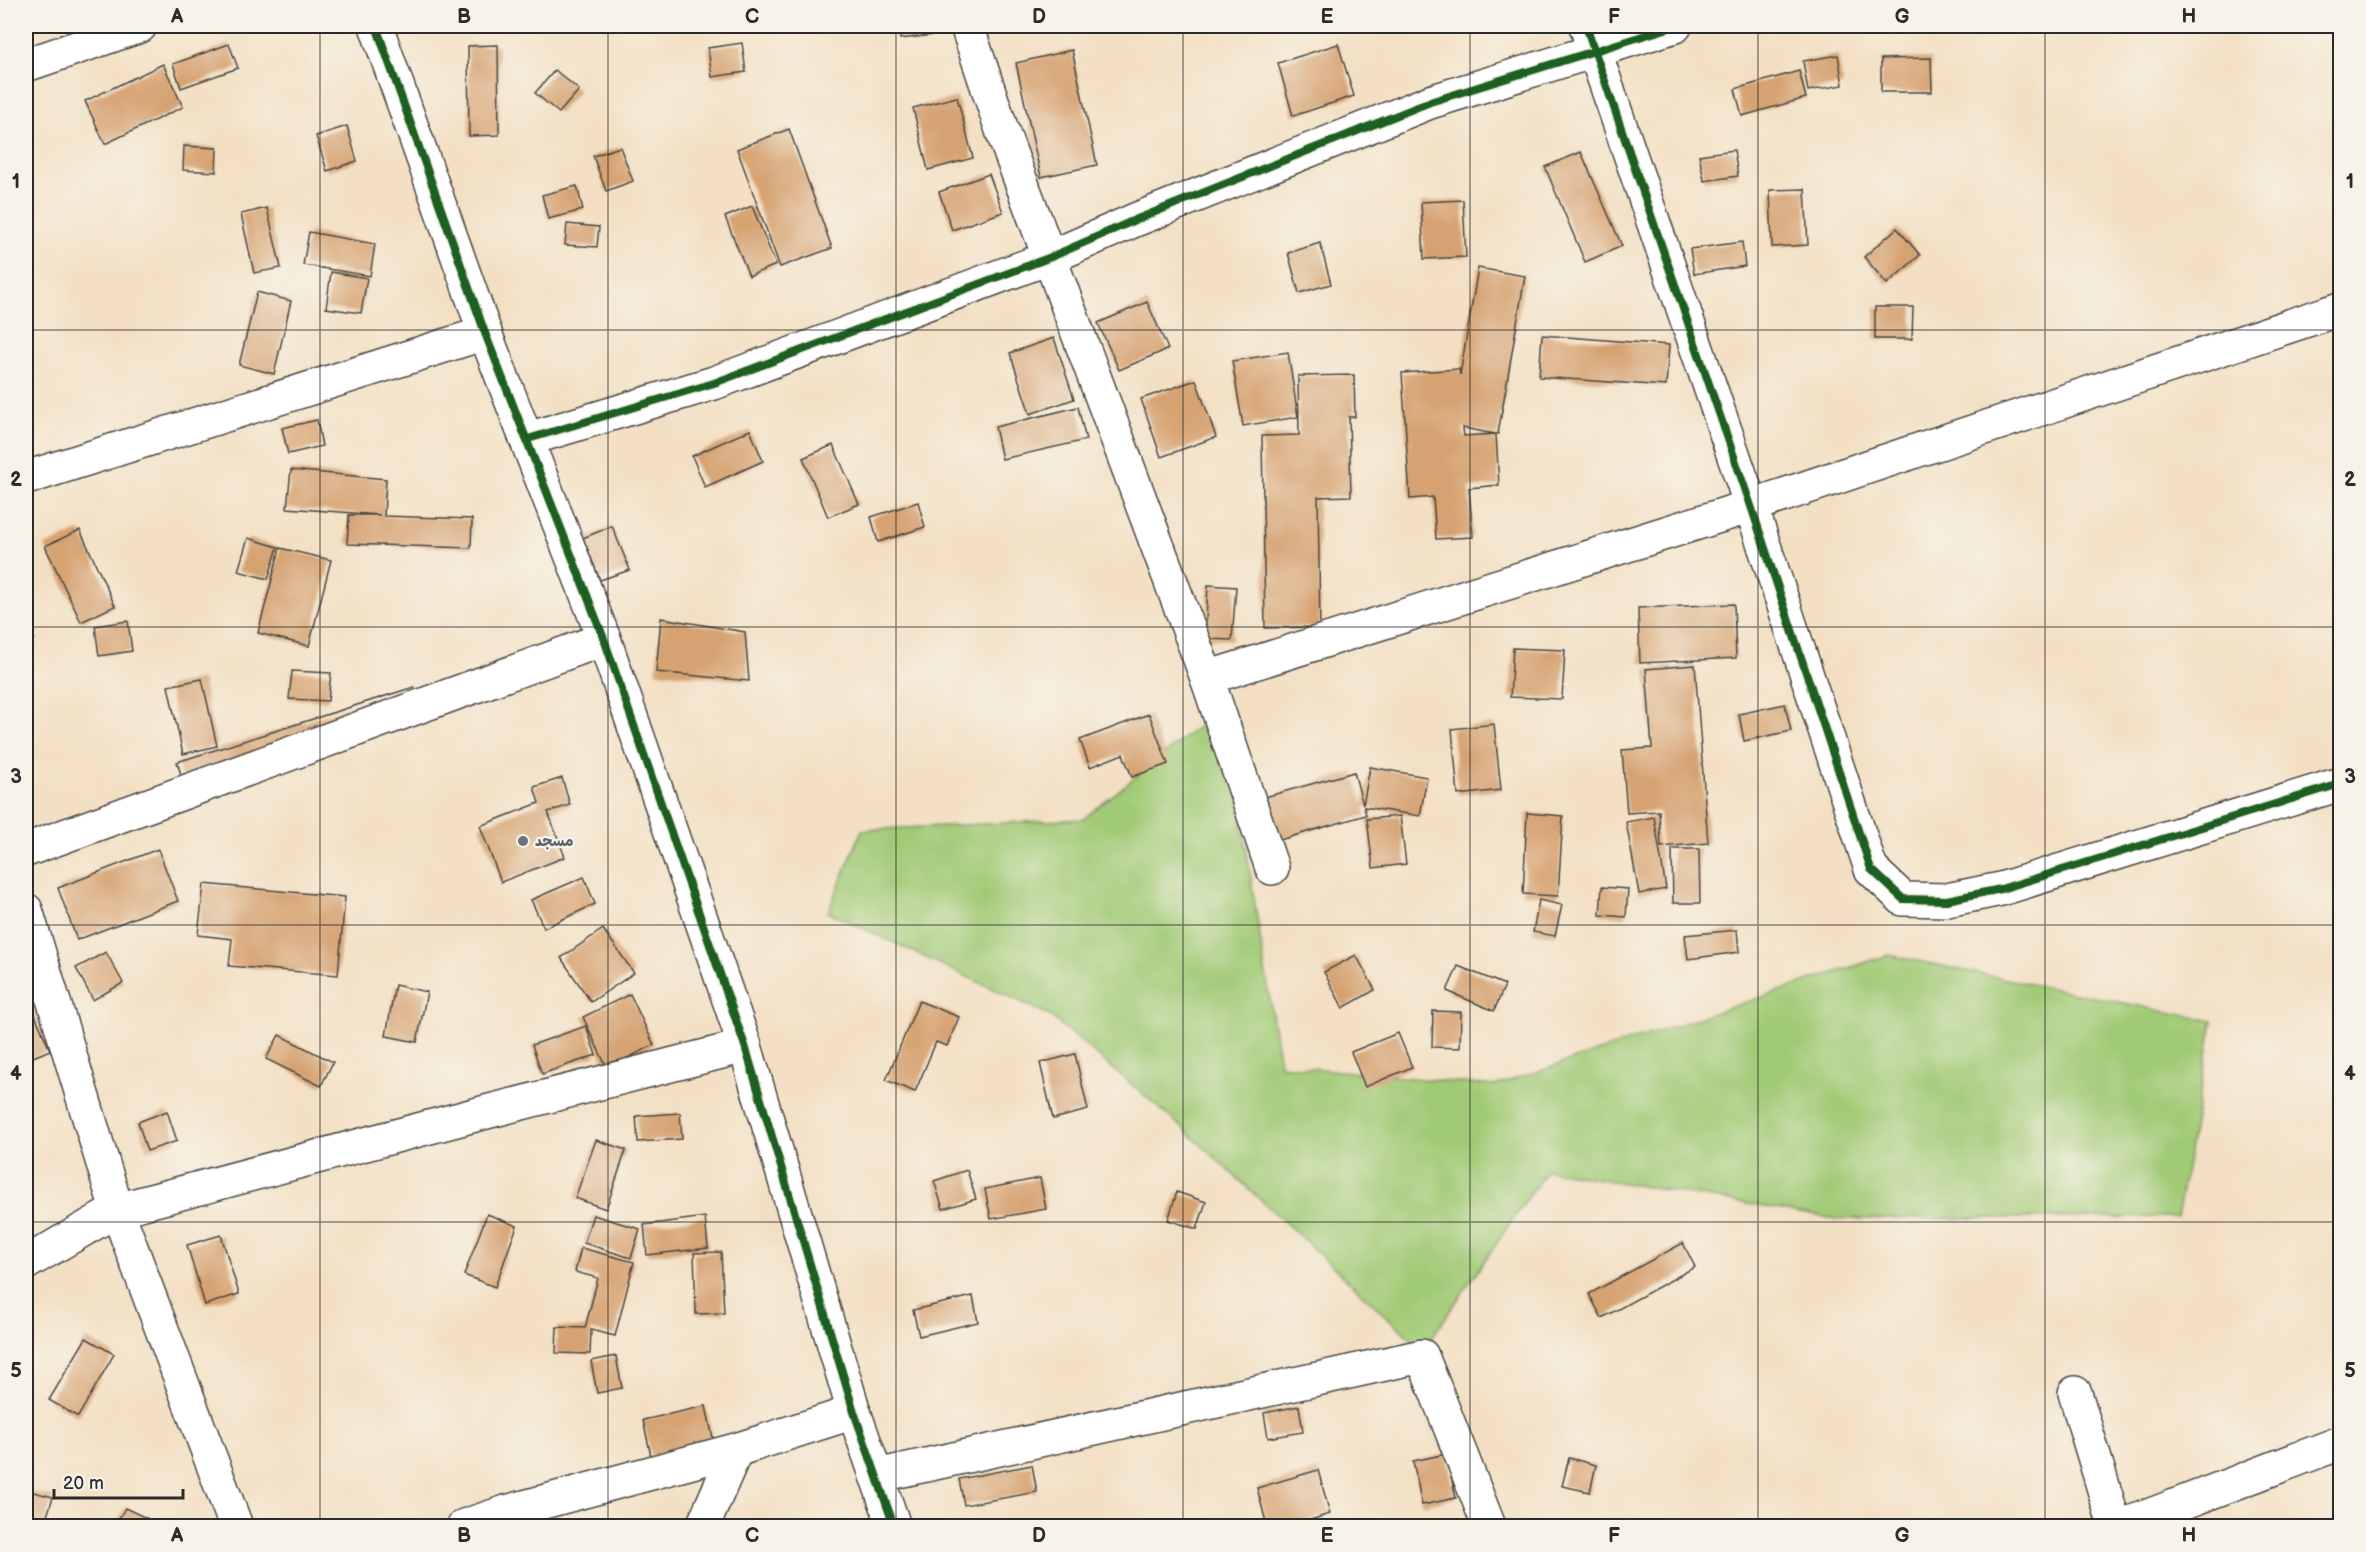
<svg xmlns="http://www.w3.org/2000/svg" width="2366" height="1552" font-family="'Balsamiq Sans','Playpen Sans Arabic',sans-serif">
<rect width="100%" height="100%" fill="#f7f3e8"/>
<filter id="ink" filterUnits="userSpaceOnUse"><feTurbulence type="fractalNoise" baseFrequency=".0167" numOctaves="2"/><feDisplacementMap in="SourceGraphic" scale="12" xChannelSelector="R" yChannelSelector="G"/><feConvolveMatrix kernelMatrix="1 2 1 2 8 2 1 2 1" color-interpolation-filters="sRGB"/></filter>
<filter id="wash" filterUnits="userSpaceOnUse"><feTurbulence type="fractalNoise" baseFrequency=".008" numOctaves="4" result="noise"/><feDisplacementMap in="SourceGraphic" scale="24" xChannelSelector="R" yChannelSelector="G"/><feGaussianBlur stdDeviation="1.35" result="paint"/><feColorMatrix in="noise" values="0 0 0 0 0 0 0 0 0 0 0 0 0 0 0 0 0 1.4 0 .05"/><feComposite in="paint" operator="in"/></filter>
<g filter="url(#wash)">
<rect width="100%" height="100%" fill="#f3e0c4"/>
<path fill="#a1ca76" stroke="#667a50" stroke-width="1.5" d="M1224,706L1280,1065L1494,1086L1888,955L2213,1021L2177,1217L1835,1219L1547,1170L1423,1350L1184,1129L1049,1015L828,912L862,830L1083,819Z"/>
<g id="blocks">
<g fill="#d6a271" fill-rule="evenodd">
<path d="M898,26H932L933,35L900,39Z"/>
<path d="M742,43L746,72L712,77L708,48Z"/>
<path d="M229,44L238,68L181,88L173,64Z"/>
<path d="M1338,44L1354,96L1293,116L1278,63Z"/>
<path d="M498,45L499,135L469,136L468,46Z"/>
<path d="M1072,50L1097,165L1041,177L1016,63Z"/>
<path d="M1838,55L1843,85L1808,91L1803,61Z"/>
<path d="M1931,58L1932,92H1881V59Z"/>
<path d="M163,64L183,107L105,144L85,101Z"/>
<path d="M555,70L579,90L559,113L535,93Z"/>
<path d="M1799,71L1806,98L1742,116L1735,89Z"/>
<path d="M957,97L973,158L928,170L913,108Z"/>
<path d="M347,126L357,161L327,171L316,136Z"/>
<path d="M789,129L832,248L780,267L737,149Z"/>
<path d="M184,146L217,148L216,172L183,170Z"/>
<path d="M620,147L633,181L606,191L593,156Z"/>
<path d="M1734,150L1738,176L1704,181L1699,155Z"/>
<path d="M1581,152L1622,246L1585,262L1545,167Z"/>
<path d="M989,174L1003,212L952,230L939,192Z"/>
<path d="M577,186L583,210L548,219L542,195Z"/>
<path d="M1805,189L1808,245L1772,247L1770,190Z"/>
<path d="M1463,200L1466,257L1424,259L1421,202Z"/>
<path d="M752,206L776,265L749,276L725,217Z"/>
<path d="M267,208L281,268L254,273L241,214Z"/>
<path d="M567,224L599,227L597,247L565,245Z"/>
<path d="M1897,228L1920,255L1887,284L1864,257Z"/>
<path d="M309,232L375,244L370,276L303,265Z"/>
<path d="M1742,242L1745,266L1694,274L1690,249Z"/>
<path d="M1320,243L1331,284L1299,293L1288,253Z"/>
<path d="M1478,268L1525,276L1498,434H1496L1499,485L1469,488L1473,537L1436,539L1433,497L1410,499L1402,373L1459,369L1460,375ZM1463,428L1495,434H1496L1464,436Z"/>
<path d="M331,272L367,278L361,313L326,308Z"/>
<path d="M257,292L291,301L274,374L239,365Z"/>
<path d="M1147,302L1168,349L1119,370L1098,323Z"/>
<path d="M1875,307H1913L1912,339H1875Z"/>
<path d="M1542,335L1669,345L1666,386L1539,377Z"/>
<path d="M1054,338L1074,399L1030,414L1010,353Z"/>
<path d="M1288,352L1298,417L1243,426L1232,361Z"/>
<path d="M1354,375L1355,417H1349L1351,496L1318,497L1320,627L1265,628L1262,436L1299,435L1298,376Z"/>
<path d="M1196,380L1216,437L1161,457L1141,399Z"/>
<path d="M1078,407L1086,440L1002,459L995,427Z"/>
<path d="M317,420L322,446L288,454L282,428Z"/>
<path d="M750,430L763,461L705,487L692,456Z"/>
<path d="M833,445L859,504L828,517L803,458Z"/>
<path d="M291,470L386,479L384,516L472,519L471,548L347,544L349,515H380L287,508Z"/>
<path d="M918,502L925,527L878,542L871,517Z"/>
<path d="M612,526L630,570L600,580L583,538Z"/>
<path d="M80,530L115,606L81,622L45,546Z"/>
<path d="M248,538L278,547L268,579L238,571Z"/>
<path d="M280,548L331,560L309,646L258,633Z"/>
<path d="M1208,585L1236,587L1232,640L1205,639Z"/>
<path d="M1734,604L1736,658L1640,663L1638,608Z"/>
<path d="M661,618L745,632L749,681L656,672Z"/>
<path d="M128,621L132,651L99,656L95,626Z"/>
<path d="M26,623L34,639L26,643Z"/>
<path d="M1513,648L1565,650L1562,699L1510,697Z"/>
<path d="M1695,665L1708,843L1661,847L1659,811L1627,813L1622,750L1652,748L1646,669Z"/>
<path d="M292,671L331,673L328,701L289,699Z"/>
<path d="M202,679L217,746L183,754L168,686Z"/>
<path d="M414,687L422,712L185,787L177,762Z"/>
<path d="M1785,704L1791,731L1744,741L1739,714Z"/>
<path d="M1149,714L1168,764L1132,777L1123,754L1090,767L1080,740Z"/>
<path d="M1494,724L1501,790L1458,795L1452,729Z"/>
<path d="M1370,767L1427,777L1420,816L1364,807L1366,815L1276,841L1265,797L1354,772L1363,805Z"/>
<path d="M562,778L570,805L548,812L565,857L501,882L480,826L539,803L534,787Z"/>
<path d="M1527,813L1563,816L1558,896L1523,894Z"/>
<path d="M1400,816L1406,864L1373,868L1367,819Z"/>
<path d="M1654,817L1666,889L1639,894L1626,822Z"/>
<path d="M158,849L178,901L77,940L58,888Z"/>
<path d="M1672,849H1699L1700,903H1673Z"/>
<path d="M584,877L595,904L544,928L531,900Z"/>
<path d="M204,884L345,897L338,975L229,966L232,939L198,935Z"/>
<path d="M1602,887L1628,889L1626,917L1600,915Z"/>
<path d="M1539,900L1562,905L1555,936L1533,932Z"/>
<path d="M603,929L634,973L591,1002L561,958Z"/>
<path d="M1737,930L1739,952L1688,959L1685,935Z"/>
<path d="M106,952L123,983L93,1000L76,968Z"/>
<path d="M1356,955L1375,990L1343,1008L1324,972Z"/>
<path d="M1458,966L1505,985L1494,1011L1447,991Z"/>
<path d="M395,985L427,992L417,1042L386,1036Z"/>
<path d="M26,994L50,1050L26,1060Z"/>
<path d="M630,994L654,1045L607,1068L583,1017Z"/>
<path d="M919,1001L959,1017L947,1046L936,1042L915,1092L886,1080Z"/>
<path d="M1433,1011L1461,1012L1460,1048L1432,1047Z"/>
<path d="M586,1026L596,1055L542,1074L532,1045Z"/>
<path d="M1398,1033L1412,1067L1365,1087L1351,1052Z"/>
<path d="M279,1035L333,1062L321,1086L266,1059Z"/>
<path d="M1075,1054L1088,1110L1053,1119L1040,1063Z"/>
<path d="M167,1111L177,1141L147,1151L138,1122Z"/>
<path d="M680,1113L682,1139L638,1142L636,1116Z"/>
<path d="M596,1140L626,1150L606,1209L575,1198Z"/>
<path d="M967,1170L976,1199L943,1209L934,1181Z"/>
<path d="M1040,1178L1046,1209L991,1219L985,1189Z"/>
<path d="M1177,1192L1206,1202L1197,1229L1168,1220Z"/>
<path d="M26,1214L30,1235L26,1236Z"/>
<path d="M487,1214L517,1226L495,1287L464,1275Z"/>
<path d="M593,1215L640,1229L631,1258L584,1243Z"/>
<path d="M705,1217L708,1248L647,1255L644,1225Z"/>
<path d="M221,1235L239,1294L205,1305L187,1245Z"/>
<path d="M1683,1243L1695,1267L1602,1318L1589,1294Z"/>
<path d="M581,1248L634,1262L615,1336L591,1330L590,1354L556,1353L557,1327L585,1328L598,1278L575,1272Z"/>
<path d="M721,1252L724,1313L696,1314L694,1253Z"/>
<path d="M973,1296L978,1322L919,1336L913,1310Z"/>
<path d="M86,1338L114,1354L78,1417L49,1400Z"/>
<path d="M616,1356L622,1388L597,1393L591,1361Z"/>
<path d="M706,1406L714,1443L651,1456L643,1420Z"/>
<path d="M1299,1406L1303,1432L1268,1438L1264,1413Z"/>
<path d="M1446,1454L1456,1498L1422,1505L1413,1461Z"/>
<path d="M1569,1458L1596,1465L1590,1492L1562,1486Z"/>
<path d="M1032,1465L1037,1492L964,1505L959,1479Z"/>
<path d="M1318,1470L1330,1514L1297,1524L1315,1526H1267L1257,1488Z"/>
<path d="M26,1490L53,1497L44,1526L26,1523Z"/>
<path d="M125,1508L163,1526H115Z"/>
<path d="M1465,1521L1466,1526H1448Z"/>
</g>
</g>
</g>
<g filter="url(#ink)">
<use href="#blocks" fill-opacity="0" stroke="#494642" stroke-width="1.5"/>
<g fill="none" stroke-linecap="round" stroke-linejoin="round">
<defs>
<g id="minor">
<path d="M376,26L485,333L604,639L745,1046L854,1412L894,1526"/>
<path d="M967,26L1004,136L1207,678L1272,868"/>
<path d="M1586,26L1751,506L1871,869L1903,899L1947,900L2001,889L2340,784"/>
<path d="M26,65L140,26"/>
<path d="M528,439L714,383L1051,257L1135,220L1430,102L1675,26"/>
<path d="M26,478L485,333"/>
<path d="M1207,678L1751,506L2340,309"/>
<path d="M26,850L604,639"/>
<path d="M26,910L117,1210L236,1526"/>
<path d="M26,1263L117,1210L486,1112L745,1046"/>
<path d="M2075,1393L2115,1526"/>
<path d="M876,1476L1422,1356L1489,1526"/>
<path d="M464,1526L506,1512L736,1450L854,1412"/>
<path d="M703,1526L736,1450"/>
<path d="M2122,1526L2340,1443"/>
</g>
</defs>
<use href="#minor" stroke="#494642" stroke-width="36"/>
<use href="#minor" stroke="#fff" stroke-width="33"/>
<defs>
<g id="cycleway">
<path d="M376,26L485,333L604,639L745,1046L854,1412L894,1526"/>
<path d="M1586,26L1751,506L1871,869L1903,899L1947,900L2001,889L2340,784"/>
<path d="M528,439L714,383L1051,257L1135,220L1430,102L1675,26"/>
</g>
</defs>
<use href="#cycleway" stroke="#f7f3e8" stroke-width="11"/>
<use href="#cycleway" stroke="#1b5e20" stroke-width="8"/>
</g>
</g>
<path fill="none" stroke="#2b2b2b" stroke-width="1.5" stroke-opacity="0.55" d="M320,26V1526M608,26V1526M896,26V1526M1183,26V1526M1470,26V1526M1758,26V1526M2045,26V1526M26,330H2340M26,627H2340M26,925H2340M26,1222H2340"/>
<circle fill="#6b7280" stroke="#f7f3e8" stroke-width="2" cx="523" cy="841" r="6"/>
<g text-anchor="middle" stroke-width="4.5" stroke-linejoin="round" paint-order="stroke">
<g font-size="15" font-weight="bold" fill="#5b616d" stroke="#f7f3e8" text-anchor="start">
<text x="535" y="846">مسجد</text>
</g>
</g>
<rect width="2366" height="1552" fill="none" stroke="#f7f3e8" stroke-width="66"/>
<path d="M54 1489v9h129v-9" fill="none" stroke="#2b2b2b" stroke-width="3"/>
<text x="63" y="1489" font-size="18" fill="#2b2b2b" stroke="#f7f3e8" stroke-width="4.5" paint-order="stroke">20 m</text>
<rect x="33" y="33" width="2300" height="1486" fill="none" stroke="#2b2b2b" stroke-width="2"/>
<g font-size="20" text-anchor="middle" font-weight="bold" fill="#2b2b2b">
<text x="177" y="23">A</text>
<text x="464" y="23">B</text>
<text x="752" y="23">C</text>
<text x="1039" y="23">D</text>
<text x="1327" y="23">E</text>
<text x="1614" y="23">F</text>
<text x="1902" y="23">G</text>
<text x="2189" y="23">H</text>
<text x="16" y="188">1</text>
<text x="2350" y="188">1</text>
<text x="16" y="486">2</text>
<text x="2350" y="486">2</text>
<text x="16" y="783">3</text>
<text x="2350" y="783">3</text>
<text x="16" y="1080">4</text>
<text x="2350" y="1080">4</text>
<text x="16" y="1377">5</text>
<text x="2350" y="1377">5</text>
<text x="177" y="1542">A</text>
<text x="464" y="1542">B</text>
<text x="752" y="1542">C</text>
<text x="1039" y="1542">D</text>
<text x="1327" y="1542">E</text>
<text x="1614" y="1542">F</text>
<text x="1902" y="1542">G</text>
<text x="2189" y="1542">H</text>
</g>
</svg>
